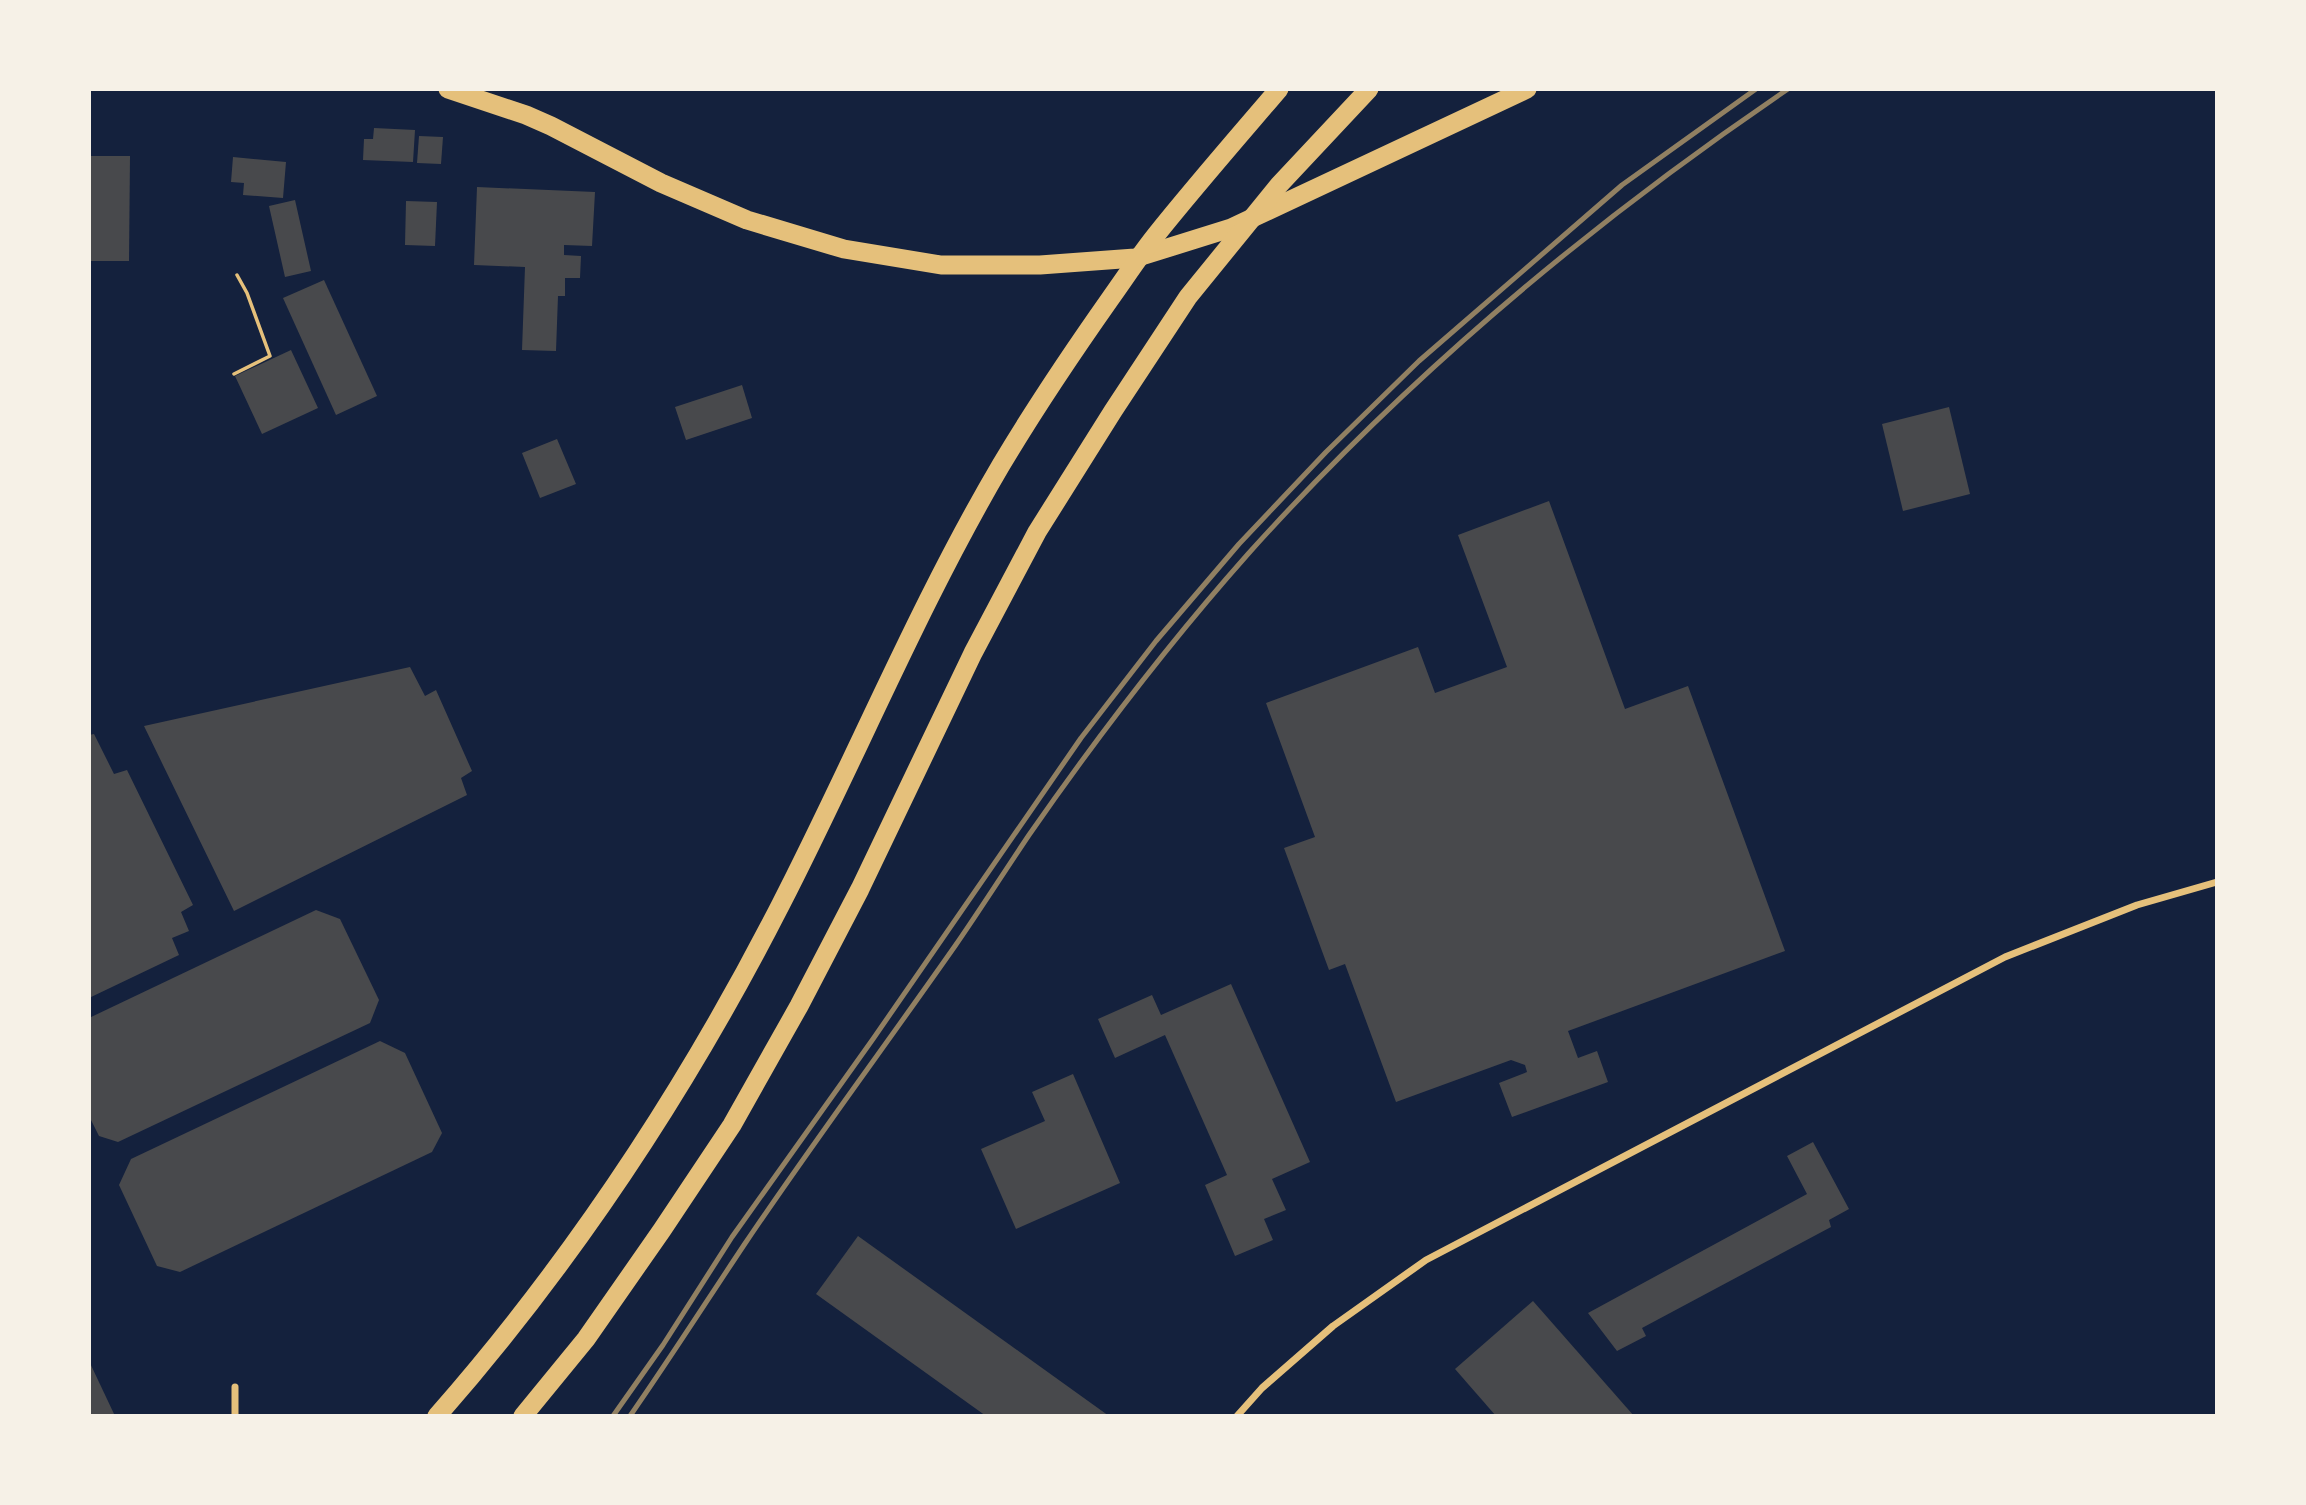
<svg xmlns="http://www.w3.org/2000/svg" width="2306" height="1505" font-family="'Archivo Narrow',sans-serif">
<rect width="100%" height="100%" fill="#14213d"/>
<g fill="#48494c">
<path d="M374,128L415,130L413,162L363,160L364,139H373Z"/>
<path d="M419,136L443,137L441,164L417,163Z"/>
<path d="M89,156H130L129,261H89Z"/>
<path d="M233,157L286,162L283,198L243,195L244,183L231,182Z"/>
<path d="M477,187L595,192L592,246L564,245V255L581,256L580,278H565V296H558L556,351L522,350L525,267L474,265Z"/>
<path d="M295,200L311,271L285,277L269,206Z"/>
<path d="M406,201L437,202L435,246L405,245Z"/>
<path d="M324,280L377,396L336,415L283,298Z"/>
<path d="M291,350L318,408L262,434L235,376Z"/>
<path d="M742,385L752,418L686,440L675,407Z"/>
<path d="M1949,407L1970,494L1903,511L1882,424Z"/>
<path d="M557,439L576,484L540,498L522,453Z"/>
<path d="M1549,501L1625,709L1688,686L1785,951L1568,1031L1578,1058L1597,1051L1608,1082L1512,1117L1499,1083L1527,1072L1525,1065L1511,1060L1396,1102L1345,964L1329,970L1284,848L1315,837L1266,703L1418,647L1435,693L1507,667L1458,535Z"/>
<path d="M410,667L425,696L436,690L472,771L461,778L467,795L234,911L144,726Z"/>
<path d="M94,734L114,774L127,770L193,905L181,912L189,931L172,938L179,955L89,998V735Z"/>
<path d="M316,910L340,919L379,1000L370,1023L118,1142L99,1136L89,1116V1018Z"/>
<path d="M1231,984L1310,1162L1272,1179L1286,1210L1264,1219L1273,1240L1235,1256L1205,1185L1227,1175L1165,1035L1115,1058L1098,1019L1152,995L1161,1015Z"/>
<path d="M380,1041L405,1053L442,1133L432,1152L180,1272L157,1266L119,1185L131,1159Z"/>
<path d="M1073,1074L1120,1183L1016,1229L981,1149L1045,1121L1032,1092Z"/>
<path d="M1813,1142L1849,1209L1829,1220L1831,1227L1642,1328L1646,1336L1617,1351L1588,1313L1807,1194L1787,1156Z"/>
<path d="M858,1236L1109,1416H986L816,1294Z"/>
<path d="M1533,1301L1634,1416H1496L1455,1369Z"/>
<path d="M89,1361L115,1416H89Z"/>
</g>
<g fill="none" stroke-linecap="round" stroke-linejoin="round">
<path stroke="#e5c07b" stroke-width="3.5" d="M234,374L270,356L247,293L237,275"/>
<g stroke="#e5c07b" stroke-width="7">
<path d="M235,1387V1416"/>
<path d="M1237,1416L1262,1388L1333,1326L1426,1260L2005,957L2137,905L2217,882"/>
</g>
<g stroke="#e5c07b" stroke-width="19">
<path d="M448,89L526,115L551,126L661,183L747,220L844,249L941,265H1040L1135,258L1231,228L1527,89"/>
<path d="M437,1416C573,1261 687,1088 781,904C856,758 918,606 1001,465C1035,408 1072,353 1110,299C1125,278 1140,255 1156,235C1196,185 1238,137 1279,89"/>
<path d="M523,1416L586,1339L662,1230L732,1125L799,1006L860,889L973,653L1037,532L1113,411L1188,297L1279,185L1369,89"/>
</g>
<g stroke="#918062" stroke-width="5">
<path d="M613,1416L663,1345L732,1237L873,1039L1081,738L1156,641L1239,544L1326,452L1419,361L1622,185L1756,89"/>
<path d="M630,1416C669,1360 706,1302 744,1245C812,1144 885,1046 955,946C980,910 1004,872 1029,835C1097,737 1169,643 1248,554C1407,377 1592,222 1788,89"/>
</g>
</g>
<rect width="2306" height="1505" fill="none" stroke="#f6f1e7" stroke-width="182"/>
</svg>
